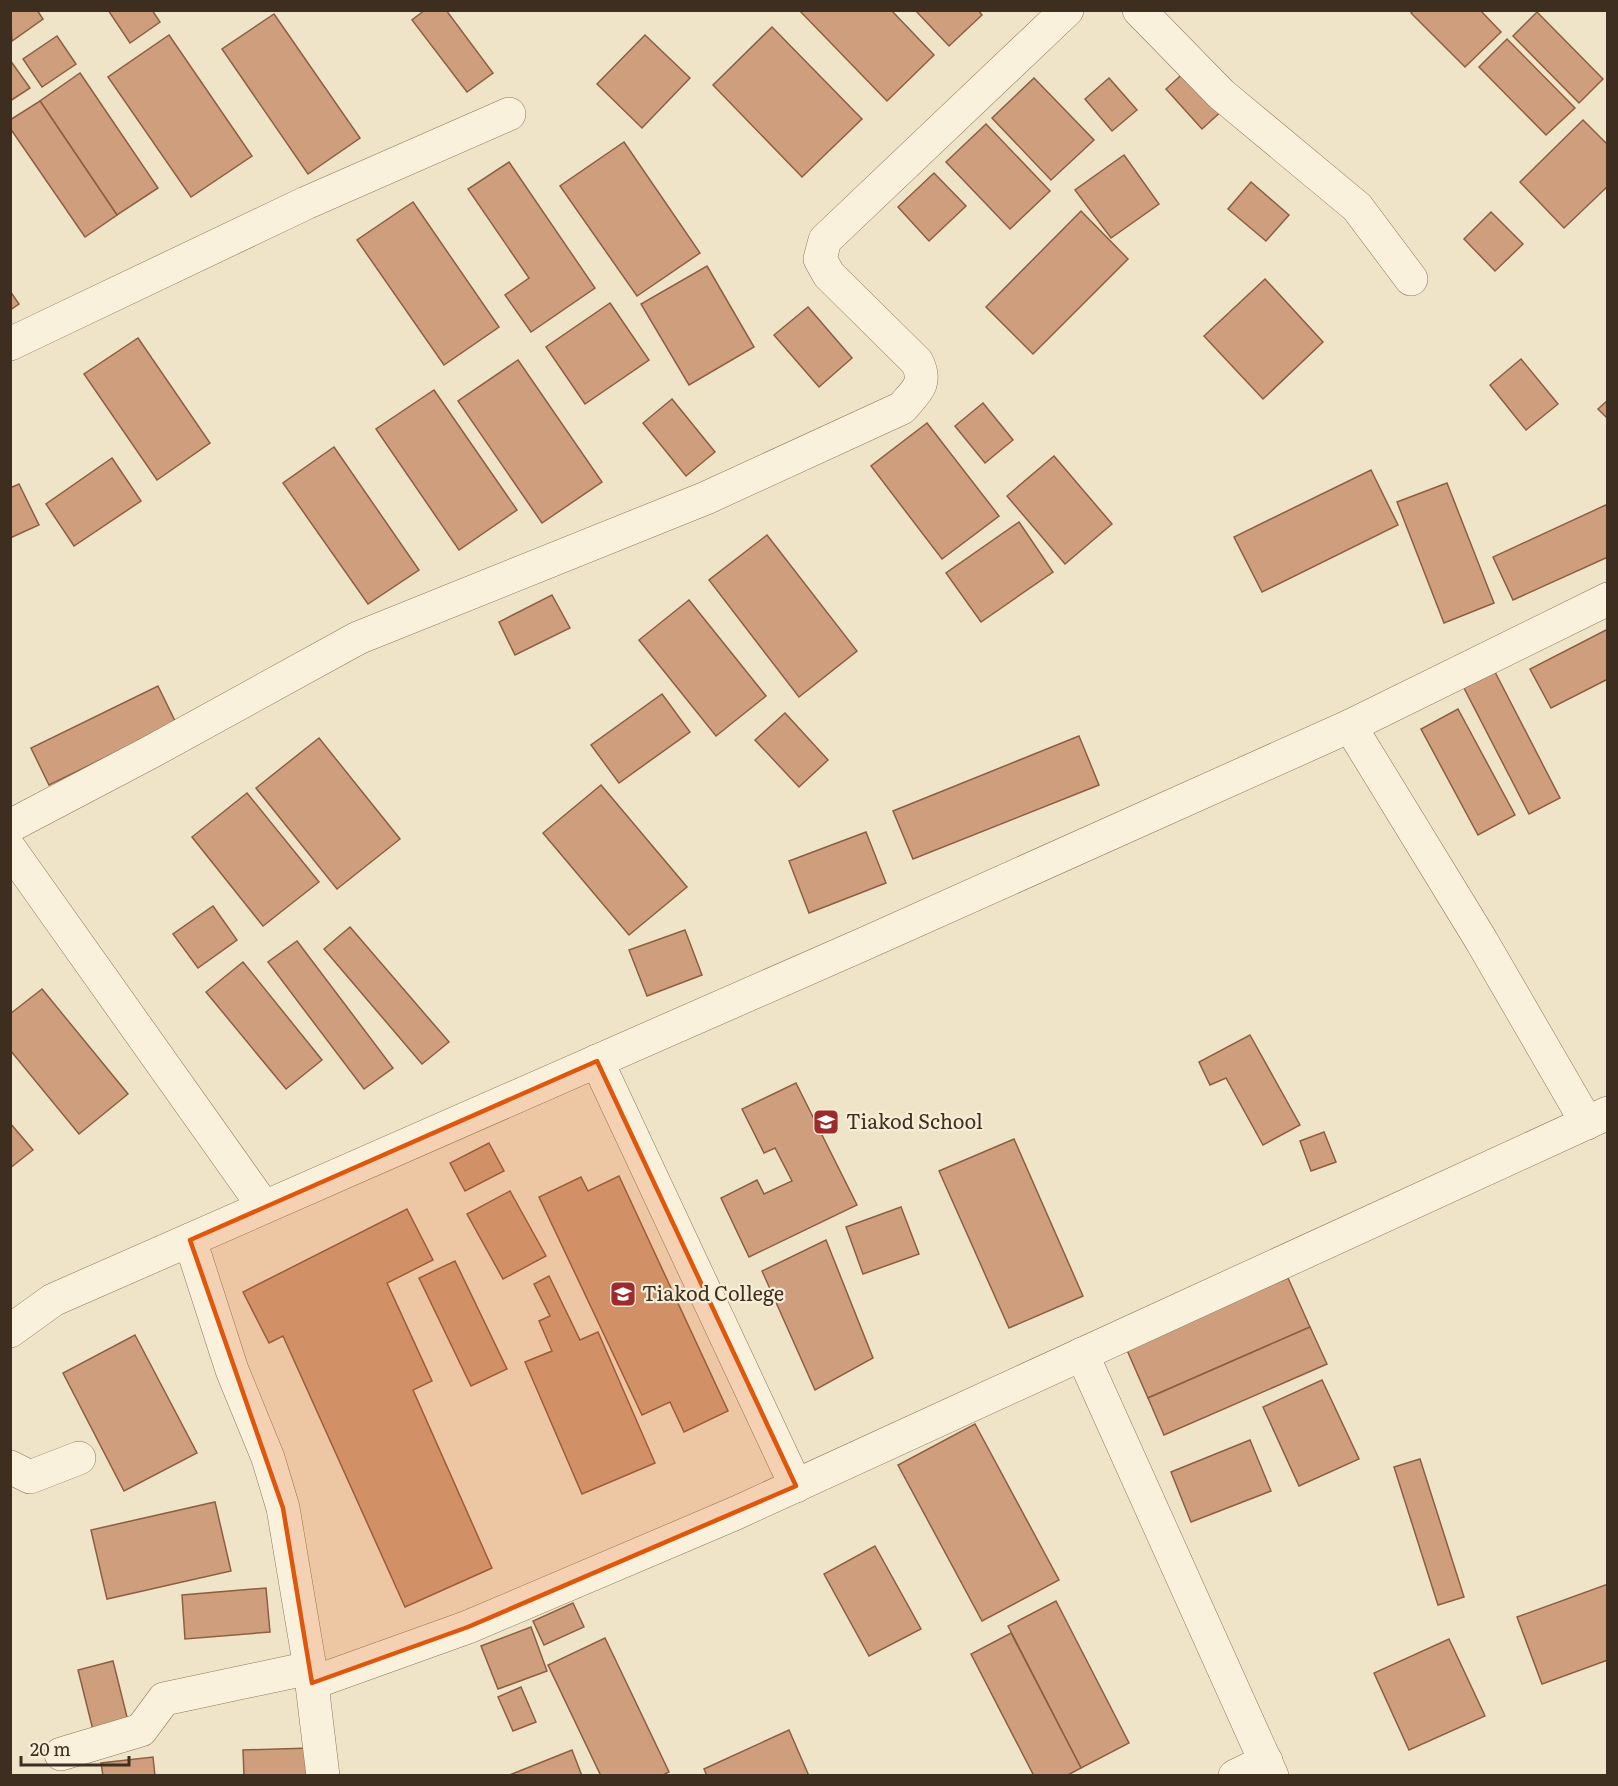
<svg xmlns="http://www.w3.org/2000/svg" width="1618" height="1786" font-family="Literata,serif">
<rect width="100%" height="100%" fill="#f0e4c8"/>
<g fill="#cf9f7d" stroke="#8d5f41" stroke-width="1.5">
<path d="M10,10H37L43,19L12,41Z"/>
<path d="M108,10H152L160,22L130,43Z"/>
<path d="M425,10H446L493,73L467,92L412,20Z"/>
<path d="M799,10H891L934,55L887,101Z"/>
<path d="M915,10H978L982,15L949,46Z"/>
<path d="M1414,10H1480L1501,32L1465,67L1411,13Z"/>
<path d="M1537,12L1603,79L1579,103L1513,36Z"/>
<path d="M274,14L360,138L308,174L222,49Z"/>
<path d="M772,27L862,119L802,177L713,85Z"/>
<path d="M169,35L252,156L191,197L108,77Z"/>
<path d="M645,35L690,78L642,128L597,84Z"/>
<path d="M57,36L76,64L42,87L23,59Z"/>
<path d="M1507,39L1575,108L1546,135L1479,67Z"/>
<path d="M10,60L30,88L10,101Z"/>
<path d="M1189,68L1225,108L1202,129L1166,89Z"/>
<path d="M80,73L158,188L117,215L40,101Z"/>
<path d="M1034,78L1094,140L1051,180L992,118Z"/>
<path d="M1109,78L1137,110L1112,131L1085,99Z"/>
<path d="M40,101L117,215L85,237L10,128V120Z"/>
<path d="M1583,120L1608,145V186L1564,228L1520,182Z"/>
<path d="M986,124L1050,191L1010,229L946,162Z"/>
<path d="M624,142L700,253L637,296L560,186Z"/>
<path d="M1124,155L1159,204L1111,238L1075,190Z"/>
<path d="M509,162L595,288L531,332L505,295L529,278L468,189Z"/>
<path d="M934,173L966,206L929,241L898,207Z"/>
<path d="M1251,182L1289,215L1266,241L1228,209Z"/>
<path d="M413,202L499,327L444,365L357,240Z"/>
<path d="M1081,211L1128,259L1033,354L986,307Z"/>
<path d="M1491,212L1523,244L1495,271L1464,239Z"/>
<path d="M707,266L754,347L689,385L641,304Z"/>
<path d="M1265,279L1323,342L1263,399L1204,336Z"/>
<path d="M10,291L19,304L10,310Z"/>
<path d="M610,303L649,360L585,404L546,347Z"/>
<path d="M808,307L852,358L819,387L774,335Z"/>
<path d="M138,338L210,443L157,480L84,374Z"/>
<path d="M1521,359L1558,404L1526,430L1490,385Z"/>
<path d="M518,360L602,482L542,523L458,401Z"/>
<path d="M434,390L517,510L459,550L376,429Z"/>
<path d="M672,399L715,452L686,476L643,423Z"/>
<path d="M1608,400V419L1598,409Z"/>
<path d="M983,403L1013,440L985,463L955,426Z"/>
<path d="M927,423L999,516L942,559L871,466Z"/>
<path d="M334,447L419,570L368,604L283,483Z"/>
<path d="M1054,456L1112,524L1065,564L1007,496Z"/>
<path d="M112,458L141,501L74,546L46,504Z"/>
<path d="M1371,470L1398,525L1262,592L1234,537Z"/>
<path d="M1447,483L1494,603L1444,623L1397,502Z"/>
<path d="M19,484L39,525L10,538V488Z"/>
<path d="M1608,504V557L1513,600L1493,557Z"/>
<path d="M1019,522L1053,572L981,622L946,573Z"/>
<path d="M767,535L857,651L799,697L709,580Z"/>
<path d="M552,595L570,628L515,655L499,622Z"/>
<path d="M689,600L766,696L716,736L639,640Z"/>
<path d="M1608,629V679L1551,708L1530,669Z"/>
<path d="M1495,672L1560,798L1529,814L1464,688Z"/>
<path d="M158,686L176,723L49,785L31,748Z"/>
<path d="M662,694L690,732L619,783L591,745Z"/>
<path d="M1458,709L1515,815L1478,835L1421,729Z"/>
<path d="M785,713L828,760L799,787L755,740Z"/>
<path d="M1079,736L1099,785L913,859L893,811Z"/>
<path d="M319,738L400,839L337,889L256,788Z"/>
<path d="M601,785L687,887L629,935L543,833Z"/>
<path d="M247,793L319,882L263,926L192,837Z"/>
<path d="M866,832L886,883L809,913L789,861Z"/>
<path d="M213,906L237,940L198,968L173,934Z"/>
<path d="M350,927L449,1042L422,1064L324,949Z"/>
<path d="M685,930L702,975L647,996L629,950Z"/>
<path d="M297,941L393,1068L364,1089L268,962Z"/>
<path d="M243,962L322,1060L286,1089L206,992Z"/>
<path d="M42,989L128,1094L79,1134L10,1050V1014Z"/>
<path d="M1250,1035L1300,1125L1263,1145L1226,1078L1210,1085L1199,1062Z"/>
<path d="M796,1083L857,1205L749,1257L721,1198L757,1180L764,1194L792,1181L775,1148L764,1153L742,1109Z"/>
<path d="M10,1123L33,1150L10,1168Z"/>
<path d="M1324,1132L1336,1162L1311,1171L1300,1141Z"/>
<path d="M1014,1139L1083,1296L1009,1328L939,1171Z"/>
<path d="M489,1143L504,1171L465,1191L450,1163Z"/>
<path d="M619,1176L728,1411L684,1432L670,1402L642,1415L539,1197L581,1177L588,1191Z"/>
<path d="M510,1191L546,1256L503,1279L467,1214Z"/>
<path d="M901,1207L919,1254L863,1274L846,1227Z"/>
<path d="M407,1209L433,1260L387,1283L432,1381L413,1390L492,1568L405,1607L283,1336L269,1343L243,1292Z"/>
<path d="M826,1240L873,1358L815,1390L762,1271Z"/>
<path d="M455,1261L507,1369L471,1386L419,1278Z"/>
<path d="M549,1276L580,1340L598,1332L655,1463L582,1494L525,1362L552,1351L539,1321L550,1316L534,1284Z"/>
<path d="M1288,1278L1310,1327L1148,1398L1126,1348Z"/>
<path d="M1310,1327L1327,1364L1164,1435L1148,1398Z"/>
<path d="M135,1335L197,1453L124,1491L63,1373Z"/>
<path d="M1322,1380L1359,1459L1299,1486L1263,1407Z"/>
<path d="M975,1424L1059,1580L982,1621L898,1465Z"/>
<path d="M1250,1440L1271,1491L1191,1522L1171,1472Z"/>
<path d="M1420,1459L1464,1597L1438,1605L1394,1467Z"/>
<path d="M215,1502L231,1571L107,1599L91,1530Z"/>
<path d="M875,1546L921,1629L869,1656L824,1574Z"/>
<path d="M1608,1584V1660L1542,1684L1517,1617Z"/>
<path d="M266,1588L270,1632L185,1639L182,1595Z"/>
<path d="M1056,1601L1129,1743L1081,1768L1008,1626Z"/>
<path d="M573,1603L584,1627L544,1645L533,1621Z"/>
<path d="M531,1627L547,1671L498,1689L481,1646Z"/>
<path d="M1011,1633L1081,1768L1066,1776H1034L971,1654Z"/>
<path d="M605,1638L669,1772L661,1776H601L548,1665Z"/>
<path d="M1449,1639L1485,1716L1409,1750L1374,1673Z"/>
<path d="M113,1661L128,1721L93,1730L78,1670Z"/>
<path d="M521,1687L536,1722L513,1731L498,1697Z"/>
<path d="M789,1730L809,1776H707L704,1769Z"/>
<path d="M310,1748L311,1776H244L243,1750Z"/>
<path d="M572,1750L582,1776H507Z"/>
<path d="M153,1757L155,1776H103L101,1763Z"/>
</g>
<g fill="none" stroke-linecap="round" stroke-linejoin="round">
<defs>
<g id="minor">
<path d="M1139,10L1221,94L1357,207L1411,279"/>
<path d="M10,344L306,203L509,114"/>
<path d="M1350,726L1481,940L1587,1123"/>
<path d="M10,826L147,754L358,638L706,498L902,408C916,391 928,384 917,362L829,275L820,259L825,240L1067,10"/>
<path d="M10,849L264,1207"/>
<path d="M597,1061L796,1486"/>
<path d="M190,1240L232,1370L268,1458L283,1508L310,1668L323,1776"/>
<path d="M10,1331L53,1300L866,943L1350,726L1608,599"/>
<path d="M1082,1354L1272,1776"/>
<path d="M10,1467L30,1477L79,1458"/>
<path d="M312,1683L468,1627L736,1513L1608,1113"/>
<path d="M61,1754L141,1730L164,1699L310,1668"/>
<path d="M1235,1776L1266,1761"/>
</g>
</defs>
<use href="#minor" stroke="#8d765c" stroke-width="34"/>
<use href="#minor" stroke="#faf1dc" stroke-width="33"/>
</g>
<path fill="#df570d" fill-opacity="0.2" stroke="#df570d" stroke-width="4.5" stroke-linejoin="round" d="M597,1061L796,1486L468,1627L312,1683L283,1508L190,1240Z"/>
<defs>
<symbol id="school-square" viewBox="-11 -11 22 22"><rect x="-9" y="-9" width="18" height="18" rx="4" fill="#9e2a2b" stroke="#f7eed8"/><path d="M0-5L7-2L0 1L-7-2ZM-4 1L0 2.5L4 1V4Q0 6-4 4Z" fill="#fff"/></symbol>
</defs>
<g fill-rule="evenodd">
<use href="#school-square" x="811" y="1107" width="30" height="30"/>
<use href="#school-square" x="608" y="1279" width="30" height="30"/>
</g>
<g text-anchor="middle" stroke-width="4.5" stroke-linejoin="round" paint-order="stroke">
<g font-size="20" fill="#3d2e20" stroke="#f7eed8" text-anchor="start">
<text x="846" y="1129">Tiakod School</text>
<text x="642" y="1301">Tiakod College</text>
</g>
</g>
<rect width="1618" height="1786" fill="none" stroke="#3d2e20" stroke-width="24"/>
<path d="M21 1756v9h108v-9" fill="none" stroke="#3d2e20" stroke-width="3"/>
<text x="30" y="1756" font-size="18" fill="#3d2e20" stroke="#f7eed8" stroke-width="4.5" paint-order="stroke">20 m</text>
</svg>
